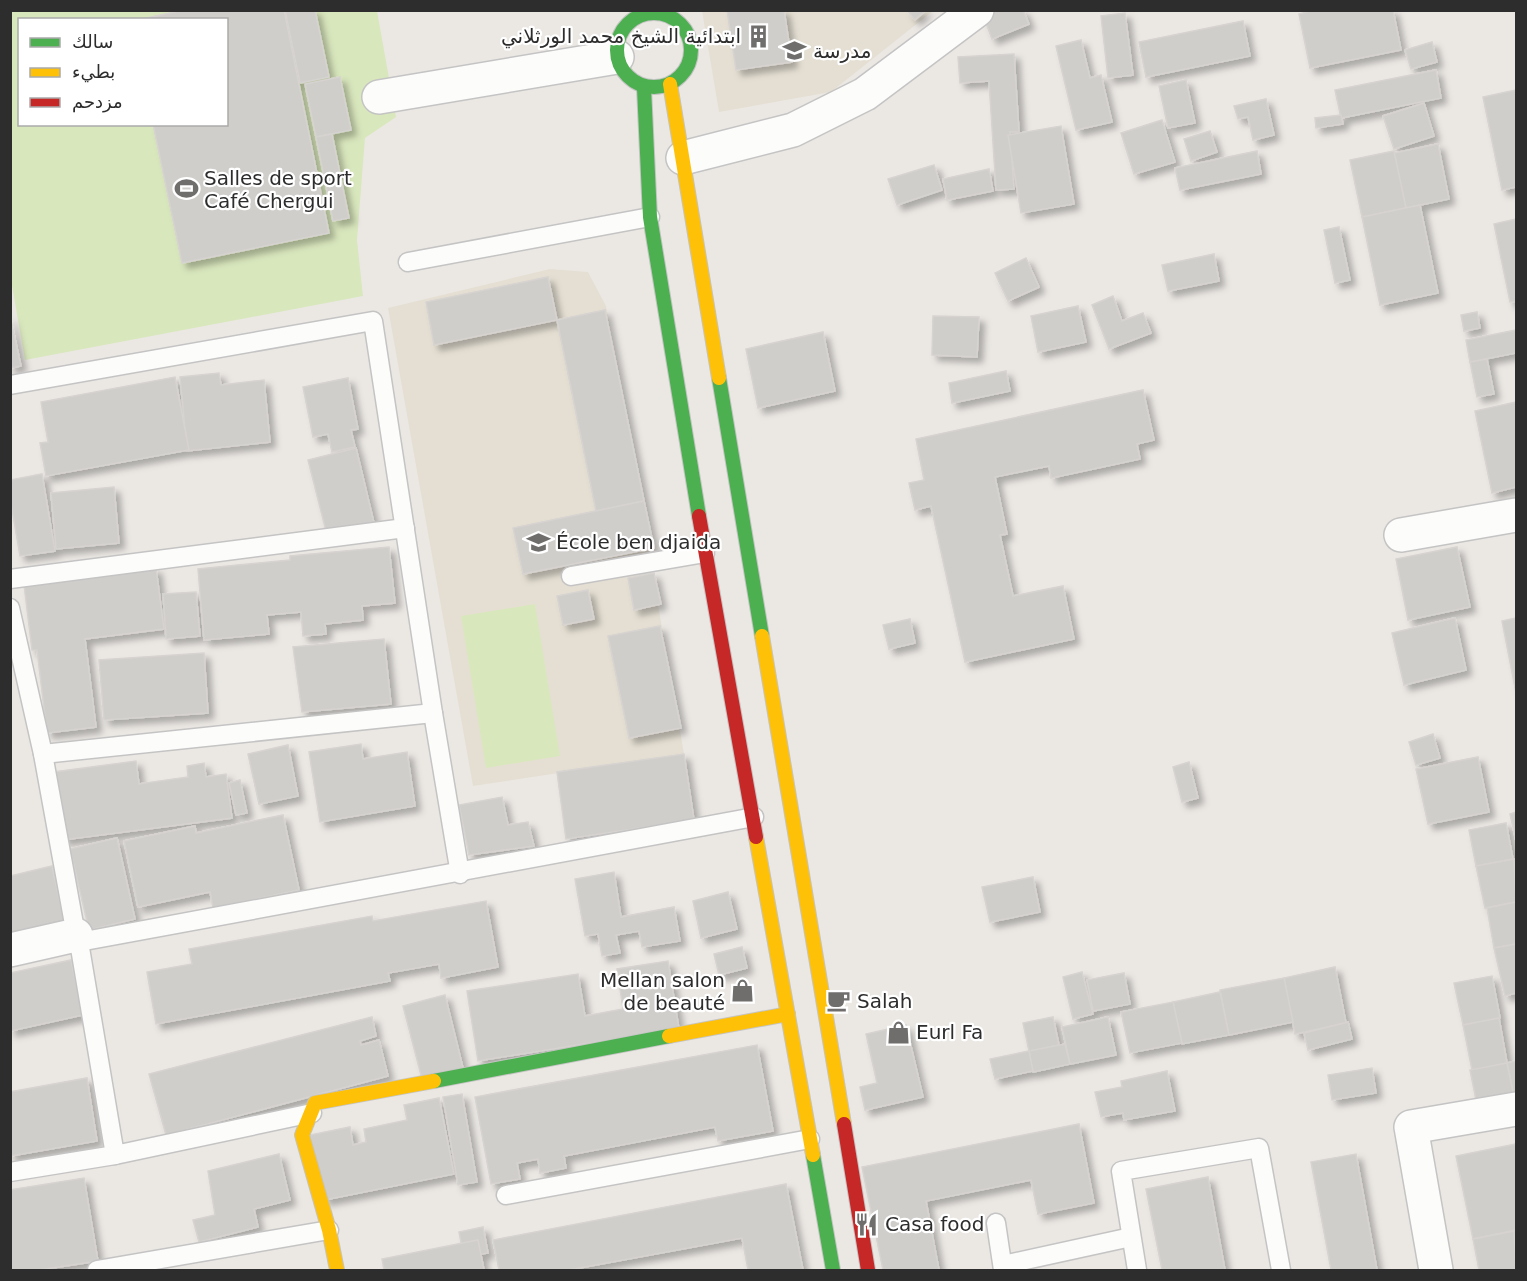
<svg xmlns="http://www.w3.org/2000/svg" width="1527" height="1281" font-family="'DejaVu Sans',Vazirmatn,sans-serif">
<defs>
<filter id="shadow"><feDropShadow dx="5.5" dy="5.5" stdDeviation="3" flood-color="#0004"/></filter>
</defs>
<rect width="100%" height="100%" fill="#ebe8e4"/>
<g fill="#e5dfd3">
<path d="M702,11H933L831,92L719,112Z"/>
<path d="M550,269L588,272L606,306L684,754L473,786L388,308Z"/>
</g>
<g fill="#d9e7bd" fill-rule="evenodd">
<path d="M10,11H377L396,117L365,138L357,240L363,296L25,360L10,274ZM20,20H226V124H20Z"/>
<path d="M535,604L560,756L486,768L461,616Z"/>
</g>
<g fill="#d0cecb" stroke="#d6d3d0" stroke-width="1.5" filter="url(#shadow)">
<path d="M183,10H284L329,233L182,263L153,124H226V20H138Z"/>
<path d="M285,10H315L329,77L300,83Z"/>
<path d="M727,10H784L792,62L736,70Z"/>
<path d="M907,10H926L915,20Z"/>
<path d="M981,10H1023L1029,24L992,39Z"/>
<path d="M1314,10H1393L1401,50L1310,68L1299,14Z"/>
<path d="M1125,13L1133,75L1108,78L1101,16Z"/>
<path d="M1243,21L1250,56L1146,77L1139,42Z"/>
<path d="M1081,40L1090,78L1101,75L1112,122L1076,130L1056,46Z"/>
<path d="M1432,42L1437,62L1411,69L1405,50Z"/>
<path d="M1014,54L1019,132H1010L1014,189L996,190L989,81L960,83L958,57Z"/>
<path d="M1436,70L1441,98L1341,118L1335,90Z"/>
<path d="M340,77L351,130L316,137L305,84Z"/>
<path d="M1186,80L1195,123L1168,128L1159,86Z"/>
<path d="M1516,90V187L1502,190L1483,97Z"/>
<path d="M1266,99L1274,135L1253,140L1248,117L1238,119L1234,106Z"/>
<path d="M1424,103L1434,136L1394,149L1383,116Z"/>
<path d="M1341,115L1343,124L1316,128L1315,118Z"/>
<path d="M1162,120L1175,162L1134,174L1121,133Z"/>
<path d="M1061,126L1074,204L1021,213L1008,135Z"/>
<path d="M1210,131L1217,152L1191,161L1184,139Z"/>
<path d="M332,134L349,218L333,221L316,137Z"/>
<path d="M1438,144L1449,199L1406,208L1394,153Z"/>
<path d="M1257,151L1261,174L1180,190L1175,168Z"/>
<path d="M1394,151L1406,208L1362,217L1350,160Z"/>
<path d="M934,165L942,190L897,205L888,179Z"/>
<path d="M989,169L993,191L947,200L943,179Z"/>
<path d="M1420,205L1438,293L1380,305L1362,217Z"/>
<path d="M1516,219V301L1510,302L1494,224Z"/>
<path d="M1339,227L1350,280L1335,283L1324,230Z"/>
<path d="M1214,254L1219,281L1168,291L1162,265Z"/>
<path d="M1026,258L1039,287L1008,301L995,273Z"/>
<path d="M548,277L557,320L434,345L426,302Z"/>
<path d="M1113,296L1122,321L1143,313L1151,333L1109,349L1092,305Z"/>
<path d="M1078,306L1086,342L1038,352L1031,316Z"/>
<path d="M605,310L644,501L596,511L557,320Z"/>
<path d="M1477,312L1480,328L1464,331L1461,315Z"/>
<path d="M10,316L21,366L10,368Z"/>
<path d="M933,316L979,317L977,357L932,355Z"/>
<path d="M1516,330V353L1470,362L1466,340Z"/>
<path d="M823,332L835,391L758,408L746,349Z"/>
<path d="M1487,359L1494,394L1477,397L1470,362Z"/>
<path d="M1006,371L1010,391L952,403L949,383Z"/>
<path d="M219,373L221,385L264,380L270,442L187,451L180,377Z"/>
<path d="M175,377L189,450L46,476L40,443L48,442L41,402Z"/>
<path d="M348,378L358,429L351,430L355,447L332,452L328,434L313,437L303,387Z"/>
<path d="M1143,390L1154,440L1137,444L1140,459L1051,478L1049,466L995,477L1007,534L1000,535L1013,596L1063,586L1074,639L965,662L931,506L915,510L909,483L924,480L916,439Z"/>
<path d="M1516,402V487L1492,493L1475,411Z"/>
<path d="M356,448L374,523L327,535L308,460Z"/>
<path d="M42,474L55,551L20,556L10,498V480Z"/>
<path d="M114,487L119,543L56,549L51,493Z"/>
<path d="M644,501L654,548L523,574L513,528Z"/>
<path d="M389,547L395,603L362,606L363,620L325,624L326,634L303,636L301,612L267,615L269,634L204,640L198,569L290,560V556Z"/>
<path d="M1457,547L1470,607L1408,620L1396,559Z"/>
<path d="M156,568L164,629L85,639L96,727L47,733L37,650H32L24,585Z"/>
<path d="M654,573L661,604L634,610L628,578Z"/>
<path d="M588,590L594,619L563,625L557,596Z"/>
<path d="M196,592L200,636L166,639L163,594Z"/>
<path d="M1455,618L1466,670L1404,685L1392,633Z"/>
<path d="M1516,618V693L1502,621Z"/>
<path d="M910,619L915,643L889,649L883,625Z"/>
<path d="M660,626L681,728L629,738L608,636Z"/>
<path d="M384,639L391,704L302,712L293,647Z"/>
<path d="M204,653L208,713L104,720L99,660Z"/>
<path d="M1433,734L1440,758L1416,765L1409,742Z"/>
<path d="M361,744L363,759L407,752L415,806L320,822L309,752Z"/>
<path d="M288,745L298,796L259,804L248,754Z"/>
<path d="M684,754L694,820L566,839L557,772Z"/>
<path d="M1478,757L1489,812L1428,824L1416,769Z"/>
<path d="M136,761L139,784L188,777L187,766L204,763L206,777L226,774L232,818L63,840L54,772Z"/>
<path d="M1189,762L1198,798L1182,802L1173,767Z"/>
<path d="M240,780L247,813L236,815L229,783Z"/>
<path d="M502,797L508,825L528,822L534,846L469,855L459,805Z"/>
<path d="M1516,812V841L1510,814Z"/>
<path d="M283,815L299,890L213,908L210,892L138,907L124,841L195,826L196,833Z"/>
<path d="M1506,823L1513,859L1476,866L1469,830Z"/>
<path d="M117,838L135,919L89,930L70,849Z"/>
<path d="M1514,859L1516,902L1485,908L1476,866Z"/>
<path d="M52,866L65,925L10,938V876Z"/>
<path d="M614,872L621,917L674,907L680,941L642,947L639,931L616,935L620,953L602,956L598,934L585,936L575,879Z"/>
<path d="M1033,877L1040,912L990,922L982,887Z"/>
<path d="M728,892L737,929L701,938L693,901Z"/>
<path d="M486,901L498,967L441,978L439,964L388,973L390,981L156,1024L147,972L192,964L189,949L372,916L373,921Z"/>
<path d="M1516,902V944L1494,948L1487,908Z"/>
<path d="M1516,944V993L1505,996L1494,948Z"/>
<path d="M742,947L747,968L719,975L714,954Z"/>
<path d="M71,960L83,1015L10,1031V973Z"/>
<path d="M668,961L679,1029L478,1061L467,991L578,974L585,1016L623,1009L617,969Z"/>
<path d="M1335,967L1346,1023L1295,1034L1284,978Z"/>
<path d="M1082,972L1093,1014L1073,1019L1063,977Z"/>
<path d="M1124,973L1130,1004L1093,1011L1087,980Z"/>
<path d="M1492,976L1500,1018L1463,1025L1454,983Z"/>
<path d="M1284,978L1293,1022L1229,1035L1220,990Z"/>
<path d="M1220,992L1229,1035L1182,1044L1173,1002Z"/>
<path d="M445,995L463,1068L422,1079L403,1006Z"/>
<path d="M1173,1002L1182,1043L1130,1053L1121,1012Z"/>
<path d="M372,1017L376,1036L360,1041L361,1045L379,1040L388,1076L166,1135L149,1074Z"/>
<path d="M1053,1017L1059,1045L1029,1051L1023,1023Z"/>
<path d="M1108,1017L1116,1055L1070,1064L1062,1027Z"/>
<path d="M1499,1018L1507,1063L1472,1070L1463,1025Z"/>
<path d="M1348,1022L1352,1039L1308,1050L1304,1033Z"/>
<path d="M906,1025L923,1097L865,1110L860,1087L877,1083L866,1034Z"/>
<path d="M1065,1044L1070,1064L1033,1072L1029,1051Z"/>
<path d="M757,1045L773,1131L718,1141L715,1127L564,1156L566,1168L540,1173L538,1159L517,1163L520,1179L491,1184L475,1097Z"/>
<path d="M1029,1051L1033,1071L995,1079L990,1059Z"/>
<path d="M1516,1061V1101H1515L1507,1063Z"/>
<path d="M1507,1063L1514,1097L1477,1105L1470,1070Z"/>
<path d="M1372,1068L1376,1093L1332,1100L1328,1075Z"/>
<path d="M1167,1071L1175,1111L1124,1120L1123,1113L1101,1117L1095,1092L1122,1087L1121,1081Z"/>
<path d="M87,1078L97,1141L10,1156V1092Z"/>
<path d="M462,1094L477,1182L458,1185L443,1097Z"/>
<path d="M439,1098L454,1174L324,1200L310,1135L350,1127L353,1145L366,1142L364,1129L407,1120L404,1105Z"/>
<path d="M1079,1124L1094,1203L1038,1214L1031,1180L926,1201L939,1270H883L862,1167Z"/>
<path d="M1516,1144V1230L1473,1239L1456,1156Z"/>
<path d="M279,1154L290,1200L254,1209L258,1227L199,1242L193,1220L215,1215L208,1171Z"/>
<path d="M1356,1154L1377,1270H1331L1311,1162Z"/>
<path d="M1208,1177L1225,1270H1162L1146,1189Z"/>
<path d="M84,1178L98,1261L39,1270H10V1190Z"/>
<path d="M786,1184L803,1270H748L742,1238L569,1270H499L493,1240Z"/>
<path d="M483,1227L488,1253L464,1257L459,1232Z"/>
<path d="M1514,1231L1516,1270H1479L1473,1239Z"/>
<path d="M478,1240L484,1270H384L382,1259Z"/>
</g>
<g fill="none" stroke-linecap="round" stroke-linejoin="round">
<defs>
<g id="lane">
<path d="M408,262L650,217"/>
<path d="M10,385L373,321L433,713L43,754"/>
<path d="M571,576L705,553"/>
<path d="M10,579L405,528"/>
<path d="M10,608L43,754L76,935L79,942L115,1155L312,1113"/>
<path d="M433,713L460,874"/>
<path d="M79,942L754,817"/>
<path d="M10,1172L115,1155"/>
<path d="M506,1195L810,1139"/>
<path d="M996,1223L1003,1270"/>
<path d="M1003,1265L1131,1237"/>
<path d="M97,1270L329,1230"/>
<path d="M1137,1270L1121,1171L1259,1148L1281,1270"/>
</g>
<g id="street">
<path d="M379,97L617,57"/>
<path d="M683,158L793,130L865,94L977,10"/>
<path d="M1401,535L1516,515"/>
<path d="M10,950L76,935"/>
<path d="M1436,1270L1411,1127L1516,1109"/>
</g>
<g id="fast">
<circle cx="654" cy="50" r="37"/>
<path d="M644,88L650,217L699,516"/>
<path d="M719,378L762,636"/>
<path d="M434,1081L669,1036"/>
<path d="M813,1155L833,1270"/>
</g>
<g id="slow">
<path d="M670,84L719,378"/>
<path d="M762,636L844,1124"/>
<path d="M756,837L813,1155"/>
<path d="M669,1036L788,1014"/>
<path d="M337,1270L329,1230L302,1135L315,1103L434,1081"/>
</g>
<g id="jam">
<path d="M699,516L756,837"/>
<path d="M844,1124L868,1270"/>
</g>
</defs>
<use href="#lane" stroke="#c5c4c4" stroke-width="21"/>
<use href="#street" stroke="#c5c4c4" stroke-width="36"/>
<use href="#fast" stroke="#c5c4c4" stroke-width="16"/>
<use href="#slow" stroke="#c5c4c4" stroke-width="16"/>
<use href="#jam" stroke="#c5c4c4" stroke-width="16"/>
<use href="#lane" stroke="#fcfcfb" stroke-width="18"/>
<use href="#street" stroke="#fcfcfb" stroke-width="33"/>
<use href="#fast" stroke="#4caf50" stroke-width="14"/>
<use href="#slow" stroke="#ffc107" stroke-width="14"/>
<use href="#jam" stroke="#c62828" stroke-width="14"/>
</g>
<defs>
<symbol id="building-bare" viewBox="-9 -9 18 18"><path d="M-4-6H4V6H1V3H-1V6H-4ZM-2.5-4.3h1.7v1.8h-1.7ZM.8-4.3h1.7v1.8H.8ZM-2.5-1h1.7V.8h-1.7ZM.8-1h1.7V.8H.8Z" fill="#706e6d" stroke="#fff" stroke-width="2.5" paint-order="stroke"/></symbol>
<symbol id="school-bare" viewBox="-9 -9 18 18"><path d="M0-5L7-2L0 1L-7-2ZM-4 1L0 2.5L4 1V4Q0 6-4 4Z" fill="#706e6d" stroke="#fff" stroke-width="2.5" paint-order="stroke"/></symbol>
<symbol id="stadium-bare" viewBox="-9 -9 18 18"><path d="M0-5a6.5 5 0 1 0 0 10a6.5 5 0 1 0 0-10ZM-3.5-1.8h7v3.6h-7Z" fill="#706e6d" stroke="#fff" stroke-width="2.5" paint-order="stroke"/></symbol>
<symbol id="shop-bare" viewBox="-9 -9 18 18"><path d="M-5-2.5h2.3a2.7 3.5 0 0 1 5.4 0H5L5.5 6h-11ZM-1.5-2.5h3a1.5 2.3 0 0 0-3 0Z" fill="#706e6d" stroke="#fff" stroke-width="2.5" paint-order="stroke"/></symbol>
<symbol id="cafe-bare" viewBox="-9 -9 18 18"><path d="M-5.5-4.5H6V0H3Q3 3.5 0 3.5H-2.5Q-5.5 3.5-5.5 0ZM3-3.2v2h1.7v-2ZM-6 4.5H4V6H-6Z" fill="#706e6d" stroke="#fff" stroke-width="2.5" paint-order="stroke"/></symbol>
<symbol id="restaurant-bare" viewBox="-9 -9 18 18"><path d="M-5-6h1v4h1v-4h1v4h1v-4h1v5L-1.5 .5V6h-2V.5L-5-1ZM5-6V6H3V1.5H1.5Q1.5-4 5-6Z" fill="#706e6d" stroke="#fff" stroke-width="2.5" paint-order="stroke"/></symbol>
</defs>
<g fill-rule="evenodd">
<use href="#building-bare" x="742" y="20" width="33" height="33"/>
<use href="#school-bare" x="778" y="34" width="33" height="33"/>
<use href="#stadium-bare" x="170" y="172" width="33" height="33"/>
<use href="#school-bare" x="522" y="526" width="33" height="33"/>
<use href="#shop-bare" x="726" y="974" width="33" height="33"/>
<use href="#cafe-bare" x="822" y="984" width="33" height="33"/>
<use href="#shop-bare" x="882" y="1016" width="33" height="33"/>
<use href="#restaurant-bare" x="850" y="1208" width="33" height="33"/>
</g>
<g text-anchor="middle" stroke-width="4.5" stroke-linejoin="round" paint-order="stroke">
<g font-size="20" fill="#2d2d2d" stroke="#fff" text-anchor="start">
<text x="741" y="43" text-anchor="end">ابتدائية الشيخ محمد الورثلاني</text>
<text x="813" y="58">مدرسة</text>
<text x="204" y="185">Salles de sport<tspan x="204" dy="23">Café Chergui</tspan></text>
<text x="556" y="549">École ben djaida</text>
<text x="725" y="987" text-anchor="end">Mellan salon<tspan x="725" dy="23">de beauté</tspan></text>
<text x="857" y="1008">Salah</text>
<text x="916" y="1039">Eurl Fa</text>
<text x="885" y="1231">Casa food</text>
</g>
</g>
<rect width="1527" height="1281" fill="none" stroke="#2d2d2d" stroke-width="24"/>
<rect x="18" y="18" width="210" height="108" fill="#ffffff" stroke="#ababab" stroke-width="1.5"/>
<rect x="30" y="38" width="30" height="9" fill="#4caf50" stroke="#ababab" stroke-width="1.5"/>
<text x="72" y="48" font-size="18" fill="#2d2d2d">سالك</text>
<rect x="30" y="68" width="30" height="9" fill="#ffc107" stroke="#ababab" stroke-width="1.5"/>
<text x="72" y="78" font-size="18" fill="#2d2d2d">بطيء</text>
<rect x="30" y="98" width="30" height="9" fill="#c62828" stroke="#ababab" stroke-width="1.5"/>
<text x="72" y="108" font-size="18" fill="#2d2d2d">مزدحم</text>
</svg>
